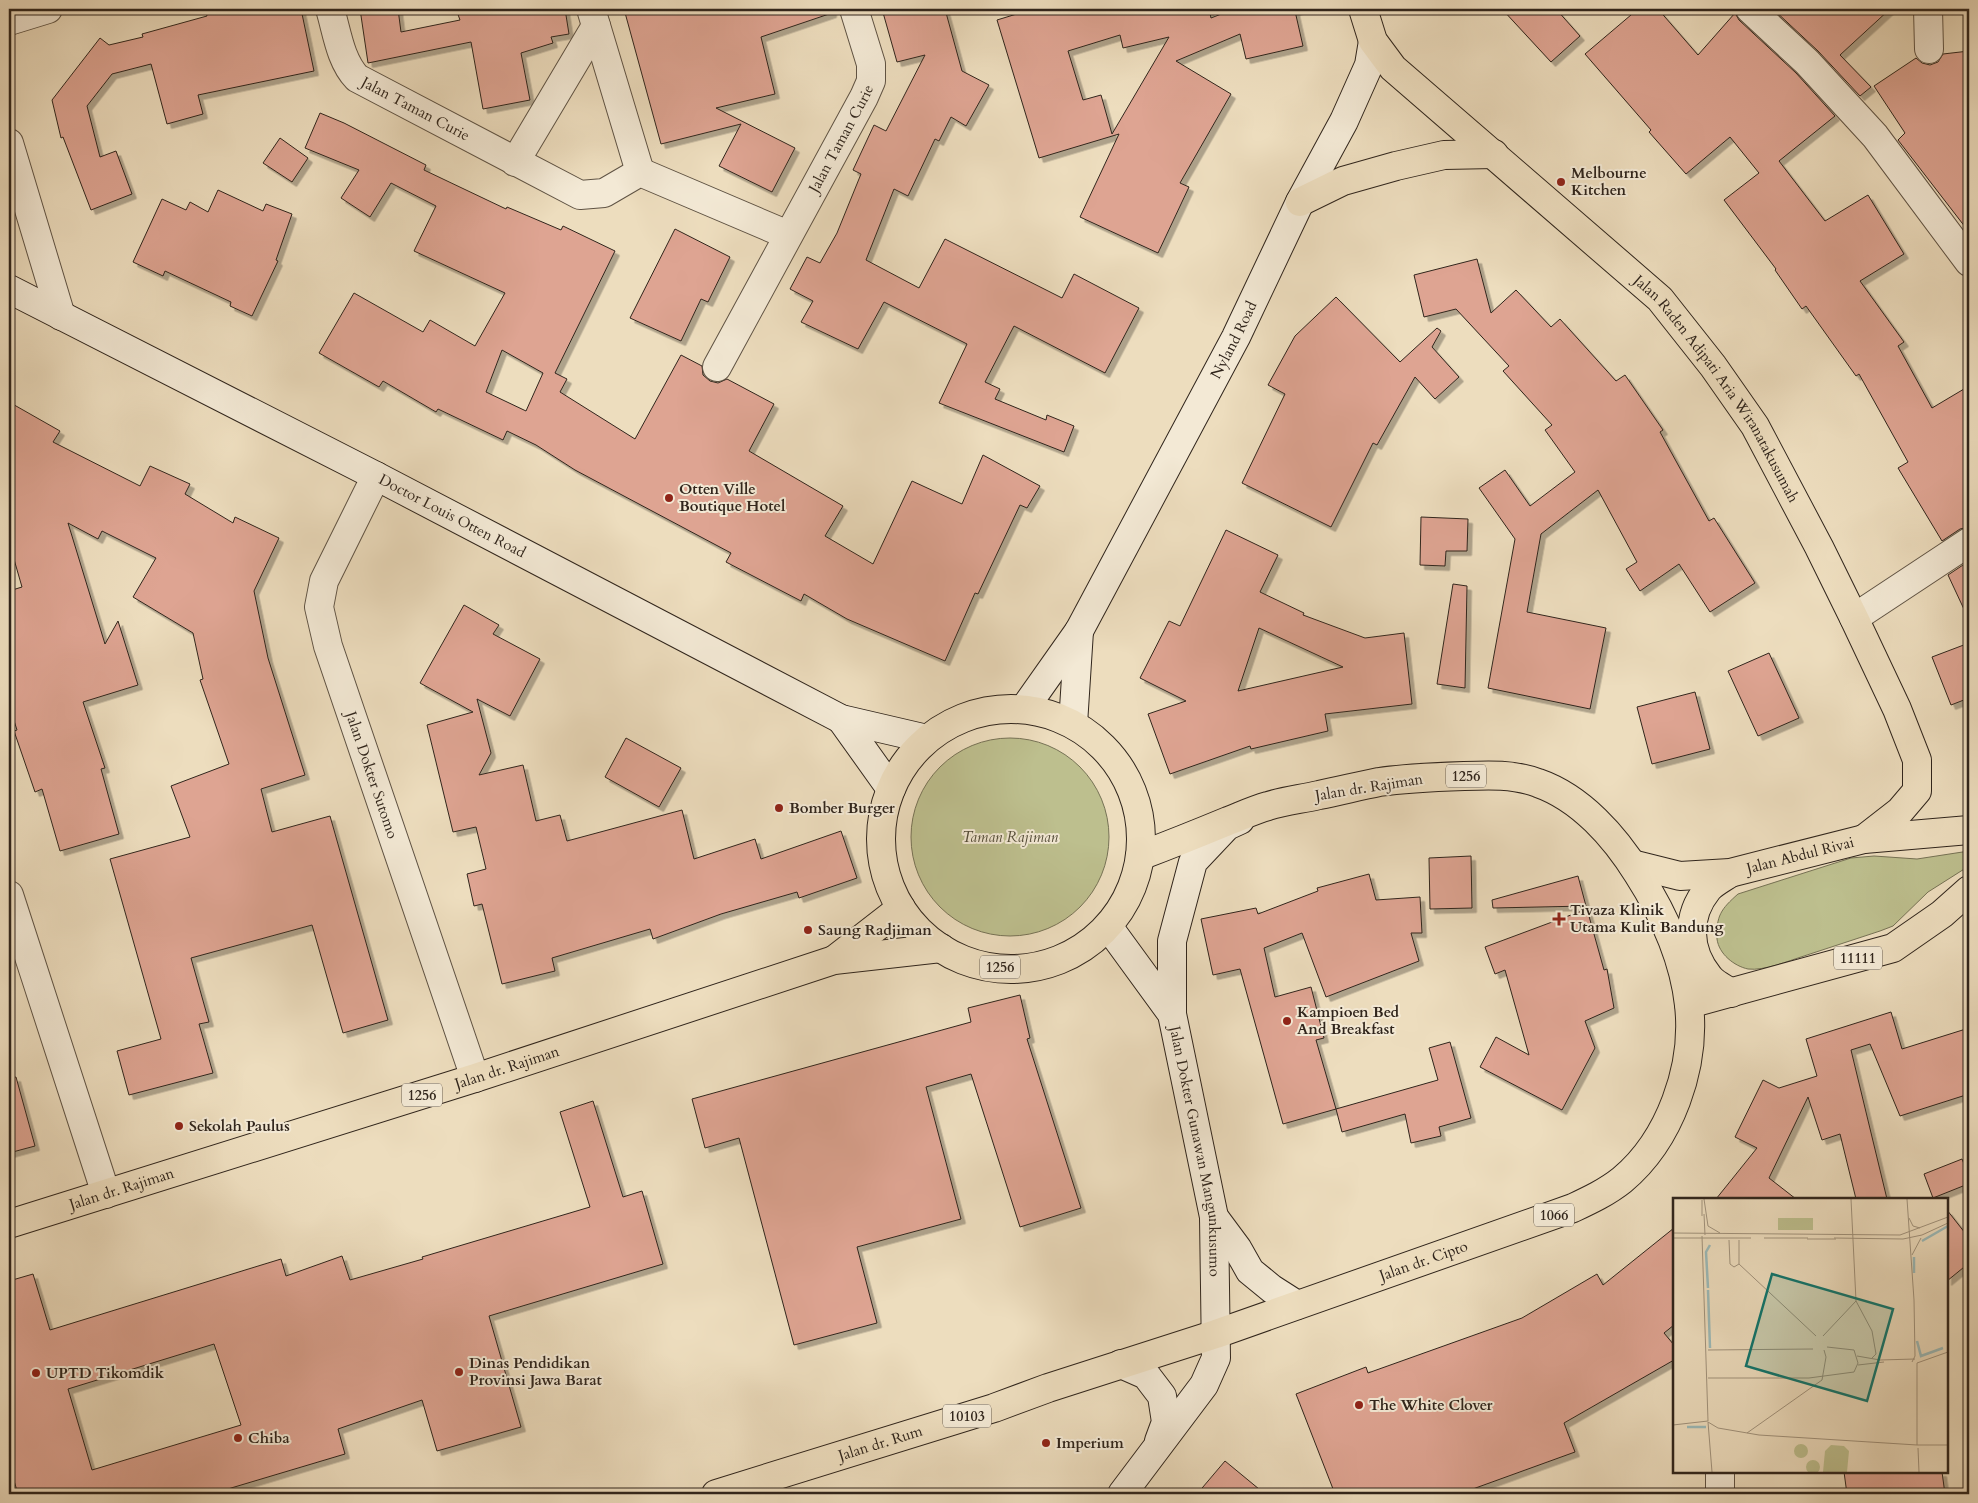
<svg xmlns="http://www.w3.org/2000/svg" width="1978" height="1503" font-family="Cardo,serif">
<defs>
<filter id="shadow"><feDropShadow dx="4.5" dy="4.5" stdDeviation="0" flood-color="#0004"/></filter>
</defs>
<rect width="100%" height="100%" fill="#edddbe"/>
<filter id="stains"><feTurbulence type="fractalNoise" baseFrequency=".004" numOctaves="4"/><feColorMatrix values="0 0 0 0 .2 0 0 0 0 .09 0 0 0 0 .02 0 0 0 .5 -.17"/></filter>
<radialGradient id="worn" r=".72"><stop offset=".6" stop-color="#630" stop-opacity="0"/><stop offset="1" stop-color="#630" stop-opacity=".3"/></radialGradient>
<g fill="#bdbf8e" stroke="#767255">
<circle cx="1010" cy="837" r="99"/>
<path d="M1969,851V866L1928,892L1893,926L1880,931C1855,939 1829,948 1804,956C1788,961 1764,971 1748,969C1734,966 1719,954 1717,939C1716,916 1721,909 1738,894L1851,858L1874,856L1917,859Z"/>
</g>
<g fill="#dea492" stroke="#30251c" fill-rule="evenodd" filter="url(#shadow)">
<path d="M205,9H301L314,71L198,95L203,114L167,124L151,64L112,74L87,106L100,157L116,151L132,194L91,210L63,137L61,138L52,100L100,38L109,45L143,37L142,34L207,16Z"/>
<path d="M360,9H398L401,32L460,20L456,9H565L569,34L551,37L553,43L521,53L530,100L483,109L471,42L368,63Z"/>
<path d="M624,9H832V13L761,37L775,94L716,108L795,148L772,192L719,166L741,124L661,144Z"/>
<path d="M882,9H945L962,71L989,85L966,126L951,117L939,141L935,139L908,196L894,189L866,260L919,288L945,239L1062,298L1074,274L1139,308L1105,373L1014,326L985,382L1000,389L995,399L1046,420L1047,415L1074,426L1064,452L939,403L967,344L884,302L858,349L801,322L813,301L790,289L807,257L820,263L837,233L861,174L853,170L874,125L886,131L925,55L897,62Z"/>
<path d="M1033,9H1209L1211,18L1234,9H1300L1295,11L1303,46L1246,59L1240,34L1176,61L1231,94L1180,183L1189,187L1158,253L1080,217L1119,134L1039,158L997,20ZM1120,35L1123,48L1169,37L1112,134L1101,95L1083,100L1068,51Z"/>
<path d="M1502,9H1556L1580,36L1551,62Z"/>
<path d="M1638,9H1658L1698,55L1735,13L1739,20L1796,73L1835,116L1779,161L1825,221L1868,195L1904,254L1860,281L1904,342L1898,346L1932,408L1969,386V527L1960,529L1942,541L1898,468L1908,462L1859,374L1856,376L1806,306L1802,309L1775,270L1776,269L1724,200L1759,173L1730,137L1686,174L1649,132L1651,130L1585,54Z"/>
<path d="M1773,9H1890L1840,55L1871,87L1860,96L1818,51Z"/>
<path d="M1969,51V232L1898,140L1905,133L1874,86L1916,58L1922,63L1930,65L1938,62L1943,54Z"/>
<path d="M320,113L344,123L426,165L424,170L506,209L507,207L561,230L563,226L615,251L555,373L567,379L560,392L635,439L681,355L702,366L703,375L710,381L718,383L727,379L774,404L749,451L843,506L825,536L873,564L912,481L962,504L983,455L1040,486L1027,508L1020,505L978,594L975,593L945,661L847,619L804,594L801,601L726,562L731,553L575,470L536,445L507,431L503,440L438,409L436,412L383,381L379,387L319,353L354,293L423,332L430,320L475,346L505,293L414,251L436,206L391,183L370,217L341,198L359,170L305,148ZM502,350L543,373L526,411L486,392Z"/>
<path d="M280,138L308,158L292,182L263,163Z"/>
<path d="M218,190L263,211L266,204L292,214L276,260L278,261L252,316L230,306L231,302L165,271L163,276L133,262L162,199L186,210L190,202L208,212Z"/>
<path d="M675,229L730,257L708,302L701,299L681,341L630,318Z"/>
<path d="M1477,259L1491,313L1516,290L1551,327L1560,319L1616,381L1625,375L1663,430L1660,432L1709,521L1714,518L1755,583L1710,612L1679,564L1640,591L1626,569L1637,562L1598,490L1541,534L1527,612L1606,628L1590,709L1488,688L1515,539L1479,488L1505,470L1530,506L1575,472L1545,430L1552,425L1503,371L1509,366L1456,309L1424,317L1414,275Z"/>
<path d="M1336,297L1400,362L1437,328L1441,331L1432,347L1459,377L1435,399L1415,377L1377,445L1373,443L1331,527L1242,483L1285,394L1268,385L1295,336Z"/>
<path d="M9,402L60,431L53,442L140,486L150,466L190,484L185,494L233,523L235,517L279,538L254,591L268,658L305,775L261,789L272,832L330,816L388,1020L343,1033L312,925L191,958L209,1022L199,1024L213,1073L129,1095L117,1051L161,1039L110,859L190,837L171,786L229,764L200,680L203,679L193,633L133,597L156,558L102,531L98,539L68,523L105,644L118,621L138,685L83,702L105,768L101,769L119,834L60,851L42,789L35,792L14,731L17,730L9,705V591L22,587L9,542Z"/>
<path d="M1421,517L1468,519L1467,551H1446L1445,566L1420,565Z"/>
<path d="M1226,530L1278,555L1260,592L1304,613L1303,615L1365,638L1404,633L1412,704L1325,714L1328,731L1251,749L1250,746L1170,774L1148,714L1186,701L1140,678L1169,621L1180,626ZM1259,628L1343,667L1238,691Z"/>
<path d="M1969,561V620L1948,575Z"/>
<path d="M1453,584L1467,586L1465,688L1437,684Z"/>
<path d="M464,605L499,625L493,634L540,659L510,716L477,699L491,753L479,775L523,765L536,821L560,815L567,841L682,810L694,859L755,839L761,859L841,831L857,878L799,898L797,892L721,914L653,939L650,929L552,958L555,971L502,984L482,904L474,906L467,874L486,869L476,827L453,832L427,725L473,712L420,683Z"/>
<path d="M1969,643V698L1951,705L1932,657Z"/>
<path d="M1769,653L1799,718L1758,736L1728,671Z"/>
<path d="M1695,692L1710,749L1652,764L1637,707Z"/>
<path d="M626,738L681,768L659,807L605,777Z"/>
<path d="M1471,856L1472,908L1430,909L1429,858Z"/>
<path d="M1369,874L1376,900L1420,897L1422,933H1411L1419,961L1326,997L1302,933L1264,948L1275,997L1311,987L1324,1038L1316,1040L1336,1109L1283,1124L1240,969L1213,975L1201,919L1256,908L1258,914L1318,891L1317,888Z"/>
<path d="M1578,876L1586,906L1493,908L1492,900Z"/>
<path d="M1587,909L1604,970L1607,969L1614,1008L1585,1021L1595,1048L1562,1110L1480,1067L1496,1037L1529,1055L1505,970L1495,974L1485,947Z"/>
<path d="M1020,995L1030,1038L1027,1039L1081,1208L1020,1227L971,1074L926,1087L961,1219L857,1247L877,1323L794,1345L739,1138L705,1148L692,1099L971,1022L968,1008Z"/>
<path d="M1891,1012L1902,1049L1969,1028V1094L1900,1116L1870,1044L1851,1050L1887,1199H1856L1840,1134L1822,1140L1808,1097L1769,1178L1796,1199H1716L1757,1148L1735,1137L1763,1080L1779,1088L1817,1076L1806,1039Z"/>
<path d="M1450,1042L1471,1118L1439,1127L1441,1136L1411,1143L1405,1114L1342,1132L1336,1109L1438,1080L1429,1048Z"/>
<path d="M16,1077L35,1146L9,1153V1078Z"/>
<path d="M593,1101L623,1197L642,1191L663,1264L489,1316L521,1427L437,1451L422,1400L338,1429L345,1454L211,1494H18L9,1464V1281L33,1274L50,1330L281,1259L286,1276L342,1256L350,1280L423,1259L422,1257L590,1207L560,1112ZM214,1344L241,1425L92,1470L68,1389Z"/>
<path d="M1962,1159L1968,1174V1184L1933,1198L1924,1174Z"/>
<path d="M1947,1210L1969,1238V1263L1947,1281Z"/>
<path d="M1674,1228V1325L1664,1333L1674,1345V1360L1564,1423L1575,1452L1459,1494H1335L1296,1394L1366,1367L1368,1373L1522,1318L1597,1274L1603,1285Z"/>
<path d="M1225,1461L1265,1494H1197Z"/>
<path d="M1844,1472H1942L1945,1494H1847Z"/>
</g>
<g fill="none" stroke-linecap="round" stroke-linejoin="round">
<defs>
<g id="street">
<path id="s1" d="M330,9C337,32 340,60 357,78L580,195L604,193L640,172L788,235"/>
<path d="M591,9L640,172"/>
<path d="M1750,9L1807,62L1875,136L1969,262"/>
<path d="M1928,9L1929,49"/>
<path d="M9,21L48,9"/>
<path d="M9,143L61,316"/>
<path d="M515,162L596,26"/>
<path id="s2" d="M717,367L864,97L871,81V64L854,9"/>
<path id="s3" d="M376,476L324,581L319,607L328,646L475,1078"/>
<path d="M1854,618L1969,542"/>
<path d="M9,895L106,1194"/>
<path d="M1720,1472V1494"/>
</g>
<g id="secondary">
<path id="s4" d="M9,289L376,476L841,719L927,739"/>
<path id="s5" d="M1024,709L1079,631L1236,337L1300,202L1344,121L1369,65L1373,41"/>
<path d="M841,719L891,789"/>
<path d="M1073,724L1079,631"/>
<path id="s6" d="M1110,929L1172,1014L1214,1217L1216,1358L1204,1385L1122,1494"/>
<path d="M1172,1014V941L1193,862L1227,826L1240,820"/>
<path d="M1214,1217L1237,1248L1250,1271L1272,1289L1297,1305"/>
<path d="M1121,1364L1146,1375L1162,1396L1166,1422L1159,1441"/>
</g>
<g id="primary">
<path id="s7" d="M1363,9L1373,41L1393,68L1660,299L1713,366L1755,426L1819,547L1854,618L1897,709L1917,760V791L1900,811L1864,839"/>
<path d="M1300,202L1343,181L1396,166L1444,155L1494,154"/>
<circle cx="1011" cy="839" r="130"/>
<path id="s8" d="M1632,864L1680,876L1730,873L1864,839L1969,830"/>
<path d="M1730,873C1723,878 1713,883 1708,889C1686,916 1687,950 1709,977C1714,984 1724,988 1731,993"/>
<path d="M834,960L901,908"/>
<path d="M1689,1004L1893,948L1942,914L1969,890"/>
<path id="s9" d="M9,1224L475,1078L834,960L941,948"/>
<path id="s10" d="M716,1494L994,1408L1048,1388L1216,1334L1573,1208C1590,1200 1607,1192 1622,1180C1670,1140 1696,1067 1689,1005C1684,959 1663,913 1638,874C1615,837 1581,798 1538,783C1514,774 1489,775 1464,776C1435,777 1407,778 1379,782C1359,786 1339,791 1319,795C1302,799 1284,801 1268,806C1254,810 1241,816 1228,821C1199,833 1169,845 1140,856"/>
</g>
</defs>
<use href="#street" stroke="#5f5344" stroke-width="30"/>
<use href="#secondary" stroke="#30251c" stroke-width="30"/>
<use href="#primary" stroke="#30251c" stroke-width="30"/>
<use href="#street" stroke="#f3e9d5" stroke-width="28"/>
<use href="#secondary" stroke="#f3e9d5" stroke-width="28"/>
<use href="#primary" stroke="#edddbe" stroke-width="28"/>
</g>
<g fill="#8f2418" stroke="#f3e9d5" stroke-width="2">
<circle cx="1561" cy="182" r="5"/>
<circle cx="669" cy="498" r="5"/>
<circle cx="779" cy="808" r="5"/>
<path d="M1556.5 911.5h5v5h5v5h-5v5h-5v-5h-5v-5h5z"/>
<circle cx="808" cy="930" r="5"/>
<circle cx="1287" cy="1021" r="5"/>
<circle cx="179" cy="1126" r="5"/>
<circle cx="459" cy="1372" r="5"/>
<circle cx="36" cy="1373" r="5"/>
<circle cx="1359" cy="1405" r="5"/>
<circle cx="238" cy="1438" r="5"/>
<circle cx="1046" cy="1443" r="5"/>
</g>
<g text-anchor="middle" stroke-width="4" stroke-linejoin="round" paint-order="stroke">
<g fill="#f3e9d5" stroke="#6a6054" stroke-width="1">
<rect x="1446" y="764.5" width="40" height="23" rx="4"/>
<rect x="1834" y="946.5" width="48" height="23" rx="4"/>
<rect x="980" y="955.5" width="40" height="23" rx="4"/>
<rect x="402" y="1083.5" width="40" height="23" rx="4"/>
<rect x="1534" y="1203.5" width="40" height="23" rx="4"/>
<rect x="943" y="1404.5" width="48" height="23" rx="4"/>
</g>
<g font-size="14" font-weight="bold" fill="#30251c">
<text x="1466" y="781">1256</text>
<text x="1858" y="963">11111</text>
<text x="1000" y="972">1256</text>
<text x="422" y="1100">1256</text>
<text x="1554" y="1220">1066</text>
<text x="967" y="1421">10103</text>
</g>
<g font-size="15" fill="#30251c" stroke="#f3e9d5">
<text dy="5" stroke="none"><textPath href="#s1" startOffset="141">Jalan Taman Curie</textPath></text>
<text dy="5" stroke="none"><textPath href="#s2" startOffset="260">Jalan Taman Curie</textPath></text>
<text dy="5" stroke="none"><textPath href="#s5" startOffset="425">Nyland Road</textPath></text>
<text dy="5" stroke="none"><textPath href="#s7" startOffset="526">Jalan Raden Adipati Aria Wiranatakusumah</textPath></text>
<text dy="5" stroke="none"><textPath href="#s4" startOffset="498">Doctor Louis Otten Road</textPath></text>
<text dy="5" stroke="none"><textPath href="#s3" startOffset="320">Jalan Dokter Sutomo</textPath></text>
<text transform="translate(1369 787) rotate(-9)" y="5">Jalan dr. Rajiman</text>
<text dy="5" stroke="none"><textPath href="#s8" startOffset="172">Jalan Abdul Rivai</textPath></text>
<text dy="5" stroke="none"><textPath href="#s9" startOffset="522">Jalan dr. Rajiman</textPath></text>
<text dy="5" stroke="none"><textPath href="#s6" startOffset="245">Jalan Dokter Gunawan Mangunkusumo</textPath></text>
<text dy="5" stroke="none"><textPath href="#s9" startOffset="118">Jalan dr. Rajiman</textPath></text>
<text dy="5" stroke="none"><textPath href="#s10" startOffset="745">Jalan dr. Cipto</textPath></text>
<text dy="5" stroke="none"><textPath href="#s10" startOffset="172">Jalan dr. Rum</textPath></text>
</g>
<g font-size="15" font-weight="bold" fill="#30251c" stroke="#f3e9d5" text-anchor="start">
<text x="1571" y="178">Melbourne<tspan x="1571" dy="17">Kitchen</tspan></text>
<text x="679" y="494">Otten Ville<tspan x="679" dy="17">Boutique Hotel</tspan></text>
<text x="789" y="813">Bomber Burger</text>
<text x="1570" y="915">Tivaza Klinik<tspan x="1570" dy="17">Utama Kulit Bandung</tspan></text>
<text x="818" y="935">Saung Radjiman</text>
<text x="1297" y="1017">Kampioen Bed<tspan x="1297" dy="17">And Breakfast</tspan></text>
<text x="189" y="1131">Sekolah Paulus</text>
<text x="469" y="1368">Dinas Pendidikan<tspan x="469" dy="17">Provinsi Jawa Barat</tspan></text>
<text x="46" y="1378">UPTD Tikomdik</text>
<text x="1369" y="1410">The White Clover</text>
<text x="248" y="1443">Chiba</text>
<text x="1056" y="1448">Imperium</text>
</g>
<g font-size="15" font-style="italic" fill="#534c38" stroke="#f3e9d5">
<text x="1010" y="842">Taman Rajiman</text>
</g>
</g>
<g transform="translate(1673 1198)">
<rect width="275" height="275" fill="#edddbe"/>
<path d="M105,20H140V32H105ZM121 253a7 7 0 1 1 14 0a7 7 0 1 1-14 0ZM158,247L171,248L176,253L174,274H150L152,253ZM133 269a7 7 0 1 1 14 0a7 7 0 1 1-14 0Z" fill="#bdbf8e"/>
<path fill="none" stroke="#9bbab9" stroke-width="2.5" d="M249,43L275,28M241,59V75M35,90L33,54L37,47M35,92L37,150M244,143L248,158L270,150M14,229H33"/>
<path fill="none" stroke="#a1937d" stroke-width="1" d="M31,1L35,28L47,35M178,1L183,103L199,133L203,156L199,160M234,1L241,102L242,158L239,164M31,16L32,37M29,18V2M236,20L240,28L247,30M0,35L227,37L275,19M0,40H78M91,40H135M161,40L230,41L249,37L275,25M134,41H163M56,42L57,66L61,69L66,66M66,42V66L143,138M239,57L248,40M150,138L183,103M35,152L140,151M184,158L207,162L242,161M185,167L211,164M35,180H136L181,174L185,165L181,152L154,149M0,227L35,223L29,38M74,235L149,182L153,159L151,152M244,247V165L275,154M244,247H275M245,250L246,274M39,274L35,224L45,230L86,237L244,247"/>
<path fill="#0f766e" fill-opacity="0.15" stroke="#0f766e" stroke-width="2.5" d="M99,76L220,111L194,203L73,168Z"/>
<rect width="275" height="275" fill="none" stroke="#30251c" stroke-width="2.5"/>
</g>
<rect width="1978" height="1503" fill="none" stroke="#edddbe" stroke-width="30"/>
<rect x="10" y="10" width="1958" height="1483" fill="none" stroke="#30251c" stroke-width="2.5"/>
<rect x="15" y="15" width="1948" height="1473" fill="none" stroke="#30251c"/>
<rect width="100%" height="100%" filter="url(#stains)"/>
<rect width="100%" height="100%" fill="url(#worn)"/>
</svg>
